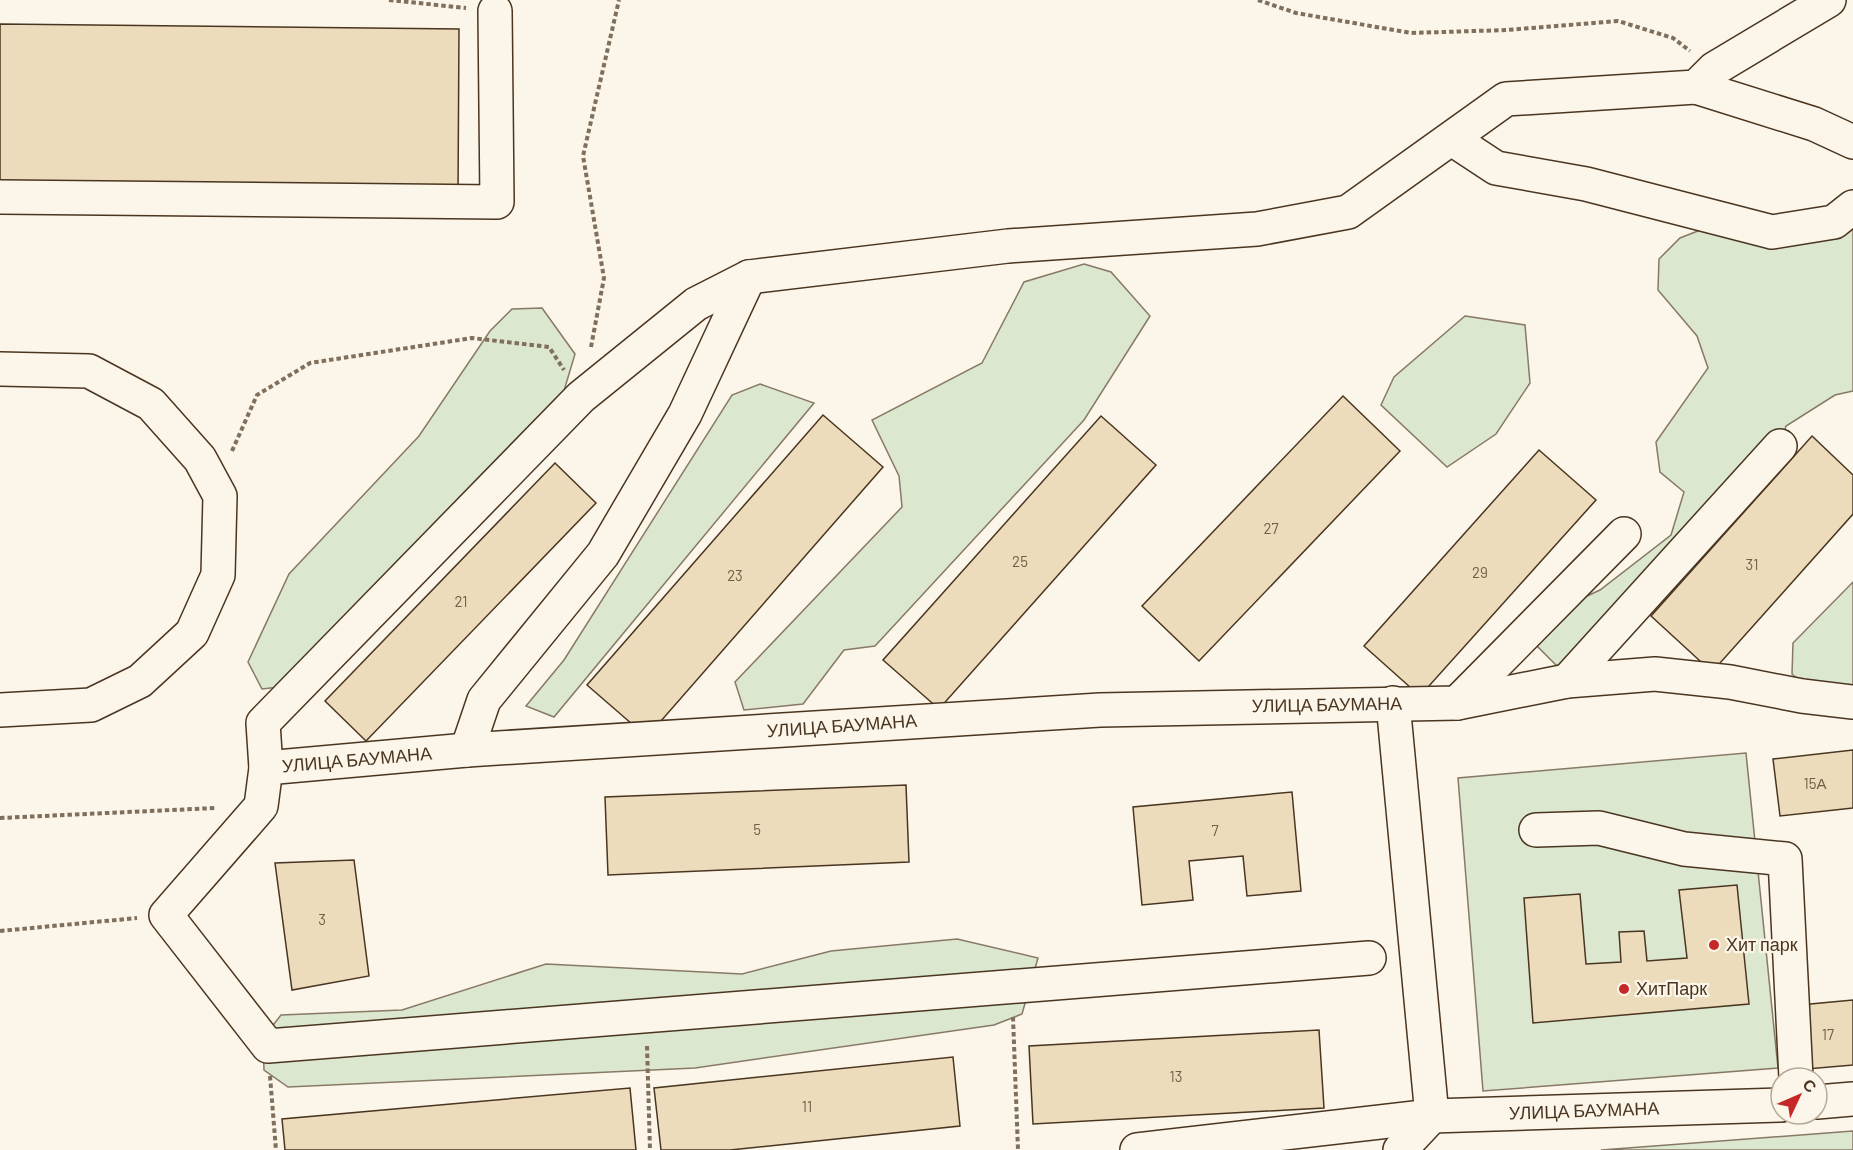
<svg xmlns="http://www.w3.org/2000/svg" width="1853" height="1150" font-family="Barlow,sans-serif">
<rect width="100%" height="100%" fill="#fbf6e9"/>
<g fill="#dce7d0" stroke="#887966" stroke-width="1.5">
<path d="M1853,214V391L1835,395L1786,426L1780,446L1586,668L1557,666L1535,644L1544,616L1600,590L1671,535L1684,492L1660,472L1656,442L1708,368L1697,336L1658,290L1659,259L1680,238L1708,227Z"/>
<path d="M1084,264L1111,272L1150,316L1084,420L875,646L844,650L803,704L744,710L735,682L902,507L899,476L872,420L982,363L1024,282Z"/>
<path d="M542,308L575,354L557,414L288,686L262,689L248,662L289,574L419,436L490,331L512,309Z"/>
<path d="M1465,316L1525,325L1530,383L1496,434L1447,467L1381,405L1394,377Z"/>
<path d="M760,384L814,403L554,717L526,706L564,660L732,395Z"/>
<path d="M1853,582V719L1838,715L1792,674L1793,643Z"/>
<path d="M1746,753L1778,1068L1483,1091L1458,778Z"/>
<path d="M957,939L1038,958L1022,1014L994,1025L695,1068L288,1087L264,1070L263,1038L281,1015L402,1010L546,964L742,974L831,951Z"/>
<path d="M1853,1131V1150H1601Z"/>
</g>
<g fill="#ecdcbc" stroke="#4a3520" stroke-width="1.5">
<path d="M0,24L459,29L458,194L0,189Z"/>
<path d="M1343,396L1400,451L1199,661L1142,606Z"/>
<path d="M823,415L883,467L647,737L587,685Z"/>
<path d="M1101,416L1156,465L939,709L883,660Z"/>
<path d="M1812,436L1853,475V514L1712,672L1651,616Z"/>
<path d="M1539,450L1596,500L1420,696L1364,646Z"/>
<path d="M555,463L596,503L366,741L325,701Z"/>
<path d="M1853,750V808L1780,816L1773,759Z"/>
<path d="M906,785L909,862L608,875L605,797Z"/>
<path d="M1292,792L1301,891L1247,896L1243,856L1189,861L1193,900L1142,905L1133,807Z"/>
<path d="M354,860L369,976L292,990L275,863Z"/>
<path d="M1737,885L1749,1004L1533,1023L1524,898L1580,894L1586,964L1621,962L1619,932L1644,931L1647,961L1687,958L1679,890Z"/>
<path d="M1853,1000V1065L1807,1069L1800,1005Z"/>
<path d="M1319,1030L1324,1108L1033,1124L1029,1046Z"/>
<path d="M953,1057L960,1126L730,1150H661L654,1088Z"/>
<path d="M630,1088L636,1150H285L282,1119Z"/>
</g>
<g fill="none" stroke-linecap="round" stroke-linejoin="round">
<defs>
<g id="minor">
<path d="M1696,87L1814,124L1853,142"/>
<path d="M1452,139L1496,168L1586,184L1772,232L1834,222L1853,207"/>
<path d="M0,197L497,202L495,11"/>
<path d="M0,369L89,371L151,404L200,459L220,496L218,575L192,633L140,681L91,705L0,710"/>
<path d="M1567,681L1780,446"/>
<path d="M1393,703L1432,1116L1400,1150"/>
<path d="M1457,703L1624,534"/>
<path d="M467,750L484,700L603,554L685,414L749,277"/>
<path d="M266,768L263,723L581,397L696,304L749,277L1008,246L1257,229L1348,212L1506,99L1696,87L1714,69L1829,0"/>
<path d="M1536,830L1599,828L1684,849L1785,859L1796,1078"/>
<path d="M1369,958L268,1046L166,915L261,806L266,768L467,750L1100,710L1457,703L1567,681L1655,674L1730,682L1802,696L1853,702"/>
<path d="M1817,1102L1853,1099"/>
<path d="M1137,1150L1432,1116L1781,1105"/>
</g>
</defs>
<use href="#minor" stroke="#4a3520" stroke-width="36"/>
<g stroke="#7f6f5c" stroke-width="4" stroke-dasharray="4.5 3" stroke-linecap="butt">
<path d="M389,0L466,8"/>
<path d="M1258,0L1296,13L1411,33L1507,30L1618,21L1673,38L1690,51"/>
<path d="M591,347L604,278L583,156L619,0"/>
<path d="M232,451L257,395L310,363L472,338L549,347L564,370"/>
<path d="M0,818L215,808"/>
<path d="M0,931L137,918"/>
<path d="M1013,1017L1018,1150"/>
<path d="M647,1046L650,1150"/>
<path d="M270,1076L276,1150"/>
</g>
<use href="#minor" stroke="#fbf6e9" stroke-width="33"/>
</g>
<g fill="#c62828" stroke="#fbf6e9" stroke-width="2">
<circle cx="1714" cy="945" r="6"/>
<circle cx="1624" cy="989" r="6"/>
</g>
<g text-anchor="middle" stroke-width="4.5" stroke-linejoin="round" paint-order="stroke">
<g font-size="15" fill="#725f47">
<text x="1271" y="534">27</text>
<text x="1020" y="567">25</text>
<text x="1752" y="570">31</text>
<text x="1480" y="578">29</text>
<text x="735" y="581">23</text>
<text x="461" y="607">21</text>
<text x="1815" y="789">15А</text>
<text x="757" y="835">5</text>
<text x="1215" y="836">7</text>
<text x="322" y="925">3</text>
<text x="1828" y="1040">17</text>
<text x="1176" y="1082">13</text>
<text x="807" y="1112">11</text>
</g>
<g font-size="18" fill="#4a3520" stroke="#fbf6e9">
<text transform="translate(1327 705) rotate(-1)" y="6">УЛИЦА БАУМАНА</text>
<text transform="translate(842 726) rotate(-4)" y="6">УЛИЦА БАУМАНА</text>
<text transform="translate(357 760) rotate(-5)" y="6">УЛИЦА БАУМАНА</text>
<text transform="translate(1584 1111) rotate(-2)" y="6">УЛИЦА БАУМАНА</text>
</g>
<g font-size="18" fill="#4a3520" stroke="#fbf6e9" text-anchor="start">
<text x="1726" y="951">Хит парк</text>
<text x="1636" y="995">ХитПарк</text>
</g>
</g>
<g transform="translate(1799 1096) rotate(46)"><circle r="28" fill="#fbf6e9" stroke="#b4a999" stroke-width="1.5"/>
<path d="M0-4.5L10 22L0 15L-10 22Z" fill="#c62828"/>
<text y="-9" font-size="16" font-weight="bold" text-anchor="middle" fill="#4a3520">С</text>
</g>
</svg>
